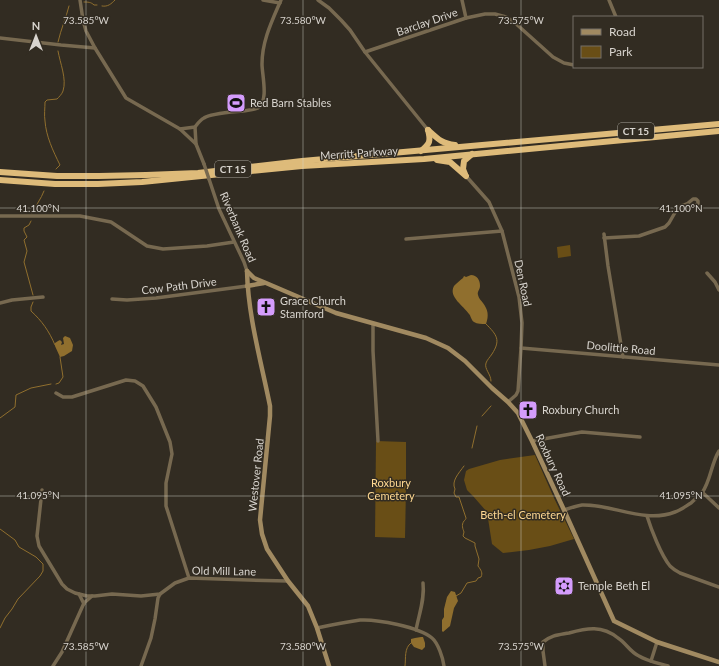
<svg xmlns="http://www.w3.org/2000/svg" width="719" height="666" font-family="Lato,sans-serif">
<rect width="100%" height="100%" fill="#322c22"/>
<g fill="#694e16">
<path d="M570,245L571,256L558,258L557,247Z"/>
<path d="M376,441L406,442V489L405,538L375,537Z"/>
<path d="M535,455L554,498L574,539L550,546L529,550L503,553L492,544L487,512L473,496L467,490L464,480L466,471L469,469L500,460Z"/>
</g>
<g fill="#906f2e">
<path d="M471,275C477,275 480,280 480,286C480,290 477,291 478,295C479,299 481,300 483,303C488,310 489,315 486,324C482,324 477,324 474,322C471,320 471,316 469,314C464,306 448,297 454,286C457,283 460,280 463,278L464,276L466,277Z"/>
<path d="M65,336L70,338L73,345L72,351L64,356L60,357L55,346V343L58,341L60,340L62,342L61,345L64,344L63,338Z"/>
<path d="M451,591L455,592L458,601L454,608L450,626L443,632L442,631V620L444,617V609L447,597Z"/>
<path d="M421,637H423L425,643V647L422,650L414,647L411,643V639L415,638Z"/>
</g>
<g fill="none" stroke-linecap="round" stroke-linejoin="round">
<g stroke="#906f2e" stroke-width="1">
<path d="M84,2C88,2 91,2 94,5H97"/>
<path d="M102,6C108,7 111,4 115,0"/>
<path d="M58,42C61,29 66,18 69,6"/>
<path d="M56,169L60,165C53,151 46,136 45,121C44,115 45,108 45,102L47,100L57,99C59,97 62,94 63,91C67,79 60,63 58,51"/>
<path d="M32,213C36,205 41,199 44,191"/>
<path d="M31,221L29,225L24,228V231L27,237L24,240L27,251L24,262L33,295"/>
<path d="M33,302L31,307V311C42,321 49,331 55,345"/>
<path d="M486,324C497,335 501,340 492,354C490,357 487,360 486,363C484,369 491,374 491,381"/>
<path d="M56,384L59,383L63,377L60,357"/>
<path d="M482,416L491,406"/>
<path d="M0,418L15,407L16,395L31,388L51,384"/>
<path d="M472,448L477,426"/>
<path d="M0,529L15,540L19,547L36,557L43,564V571L40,576L18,599L12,609L5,618L0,628"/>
<path d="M456,596L461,593L467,583L476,581L478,578L481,577C483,573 481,570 478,566L479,559L475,546V543L465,538L463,536L464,532C463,529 461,525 464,521C465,520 466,519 466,518L459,497H456L454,493L455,489C451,481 459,473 464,466"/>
<path d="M405,666C406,658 404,648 411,643"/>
</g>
<g stroke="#776950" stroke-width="3.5">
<path d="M80,0L83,20L86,31L95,48L126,98L180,129L196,144L204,164"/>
<path d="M263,0L280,3"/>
<path d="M318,0L329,8L341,20L350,30L365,52L428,130"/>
<path d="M462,0L466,18"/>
<path d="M609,0L616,17"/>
<path d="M0,38L61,45L95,48"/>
<path d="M365,52L466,18L485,14H495L506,17L514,22L553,57L564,63L574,65"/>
<path d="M195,127L196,144"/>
<path d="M180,129L195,127C198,123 200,120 204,118C211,113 233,112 243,111C248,110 253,110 258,108C269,101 262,75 262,64C262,41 272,21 281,0"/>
<path d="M466,176L489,202L502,231L519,297L522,323L521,348L518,391L516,395L508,402"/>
<path d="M209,179L219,209L244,262L247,271"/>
<path d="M0,216H80L111,222L147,246L163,249L207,246L234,242"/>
<path d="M604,234L608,266L623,357"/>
<path d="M604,238L639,236L665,227L669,223L677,209L681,206L687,204L693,199H696L698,201V204L695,206H691L687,204"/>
<path d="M406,239L502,231"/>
<path d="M707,273L715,282L719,290"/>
<path d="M112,299L127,300L156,298L247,286"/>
<path d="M0,303L12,300L43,297"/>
<path d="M373,324V351L378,441"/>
<path d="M521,348L719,365"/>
<path d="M56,393L63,397H72L126,380L135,381L143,386L156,407L170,442L172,454L166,483V506L189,578"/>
<path d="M532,441L582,432L640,437"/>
<path d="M42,490L37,536L39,546L62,584L67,589L75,593L87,596H95L112,594L141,596L160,594L175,583L189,578L249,580L288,581"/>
<path d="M702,492L719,508"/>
<path d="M564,510C570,508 576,506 582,505C613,504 644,524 675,512C681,510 686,506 691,503C694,500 699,496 702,493C711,480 711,464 719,451"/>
<path d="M647,516C651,529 661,555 670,566C673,569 676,571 680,573L719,587"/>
<path d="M79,594L84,604"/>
<path d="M317,628C331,625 346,622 360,620C377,619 419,627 432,638C438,643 443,658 444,666"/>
<path d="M416,630C419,614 425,599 423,583"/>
<path d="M651,661L657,642"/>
<path d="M53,666L62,652L84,603L92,596"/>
<path d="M141,666L151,638L155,619L158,598L160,594"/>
<path d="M545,666L543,651V642C552,635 558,635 569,633C587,628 602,625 618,638C626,643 630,652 639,656C647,661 658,663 668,666"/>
</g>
<g stroke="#a18a61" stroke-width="4.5">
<path d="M247,271L254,278L266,283L336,313L426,338L448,348L465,361L492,388L508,402L518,413L532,441L564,510L614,621L657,642L719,662"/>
<path d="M247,271C248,316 261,361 270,406V416L260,520L262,534L267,549L288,581L308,606L317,628L329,666"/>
<path d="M247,286L264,283"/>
</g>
<g stroke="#debb7a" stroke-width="6">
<path d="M428,130C438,139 441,143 455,145"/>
<path d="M421,151C430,144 431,141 428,130"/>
<path d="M437,160L450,162L466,176"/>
<path d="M0,172L57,176H99L146,175L198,173L302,161L719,124"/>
<path d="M465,174L463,169L464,161L472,154"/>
<path d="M0,180L55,184H98L142,182L302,166L424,159L719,131"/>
</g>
<path stroke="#776950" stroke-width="3.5" d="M204,164L209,179"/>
</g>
<path fill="none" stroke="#d8d4ce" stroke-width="1" stroke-opacity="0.45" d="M86,0V666M303,0V666M521,0V666M0,208H719M0,496H719"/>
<defs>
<symbol id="stadium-square" viewBox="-11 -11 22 22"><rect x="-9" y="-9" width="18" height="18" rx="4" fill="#d49cfc" stroke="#322c22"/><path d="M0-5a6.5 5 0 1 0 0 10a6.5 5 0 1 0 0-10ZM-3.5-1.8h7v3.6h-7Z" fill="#111"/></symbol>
<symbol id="church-square" viewBox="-11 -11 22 22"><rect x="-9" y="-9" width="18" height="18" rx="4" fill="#d49cfc" stroke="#322c22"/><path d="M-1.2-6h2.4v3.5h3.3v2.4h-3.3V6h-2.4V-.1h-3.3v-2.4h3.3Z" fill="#111"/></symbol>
<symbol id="synagogue-square" viewBox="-11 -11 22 22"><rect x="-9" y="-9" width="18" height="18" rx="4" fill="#d49cfc" stroke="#322c22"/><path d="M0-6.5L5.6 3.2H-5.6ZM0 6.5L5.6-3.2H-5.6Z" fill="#111"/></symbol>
</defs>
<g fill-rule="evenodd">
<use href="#stadium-square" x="225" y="92" width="22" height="22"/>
<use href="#church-square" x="255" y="296" width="22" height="22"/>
<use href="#church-square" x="517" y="399" width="22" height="22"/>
<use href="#synagogue-square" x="553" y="575" width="22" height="22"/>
</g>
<g text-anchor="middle" stroke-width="3" stroke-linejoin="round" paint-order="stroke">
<g fill="#322c22" stroke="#a6a29a" stroke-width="1">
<rect x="618" y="123" width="36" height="16" rx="3"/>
<rect x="215" y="161" width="36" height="16" rx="3"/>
</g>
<g font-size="10" font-weight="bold" fill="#d8d4ce">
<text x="636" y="135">CT 15</text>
<text x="233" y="173">CT 15</text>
</g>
<g font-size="11" fill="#d8d4ce" stroke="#322c22">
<text transform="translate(427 22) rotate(-19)" y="4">Barclay Drive</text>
<text transform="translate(359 153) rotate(-4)" y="4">Merritt Parkway</text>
<text transform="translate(238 227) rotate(67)" y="4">Riverbank Road</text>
<text transform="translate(523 283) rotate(78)" y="4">Den Road</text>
<text transform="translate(179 286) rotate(-7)" y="4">Cow Path Drive</text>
<text transform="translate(621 348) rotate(5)" y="4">Doolittle Road</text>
<text transform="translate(553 465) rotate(65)" y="4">Roxbury Road</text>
<text transform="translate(256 475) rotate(-84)" y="4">Westover Road</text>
<text transform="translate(224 571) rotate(1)" y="4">Old Mill Lane</text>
</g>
<g font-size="11" fill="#d8d4ce" stroke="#322c22" text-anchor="start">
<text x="250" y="107">Red Barn Stables</text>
<text x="280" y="305">Grace Church<tspan x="280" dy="13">Stamford</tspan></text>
<text x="542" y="414">Roxbury Church</text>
<text x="578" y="590">Temple Beth El</text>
</g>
<g font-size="11" fill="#ffd992" stroke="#322c22">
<text x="391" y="487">Roxbury<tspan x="391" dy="13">Cemetery</tspan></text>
<text x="523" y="519">Beth-el Cemetery</text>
</g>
</g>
<g font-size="10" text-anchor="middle" fill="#d8d4ce" stroke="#322c22" stroke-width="3" stroke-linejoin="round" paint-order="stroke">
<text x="86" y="24">73.585°W</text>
<text x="303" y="24">73.580°W</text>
<text x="521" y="24">73.575°W</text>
<text x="38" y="212">41.100°N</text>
<text x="681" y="212">41.100°N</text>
<text x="38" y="499">41.095°N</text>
<text x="681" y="499">41.095°N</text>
<text x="86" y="650">73.585°W</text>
<text x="303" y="650">73.580°W</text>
<text x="521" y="650">73.575°W</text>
</g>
<rect x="573" y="16" width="130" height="52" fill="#322c22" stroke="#746f67"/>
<rect x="581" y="29" width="20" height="6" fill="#a18a61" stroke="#746f67"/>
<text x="609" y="36" font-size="12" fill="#d8d4ce">Road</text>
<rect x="581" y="46" width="20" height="12" fill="#694e16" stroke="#746f67"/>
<text x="609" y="56" font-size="12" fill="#d8d4ce">Park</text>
<g transform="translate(36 36)" stroke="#322c22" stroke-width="3" paint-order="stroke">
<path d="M0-3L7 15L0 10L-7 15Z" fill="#d8d4ce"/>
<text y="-6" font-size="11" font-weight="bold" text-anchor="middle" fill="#d8d4ce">N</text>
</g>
</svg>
